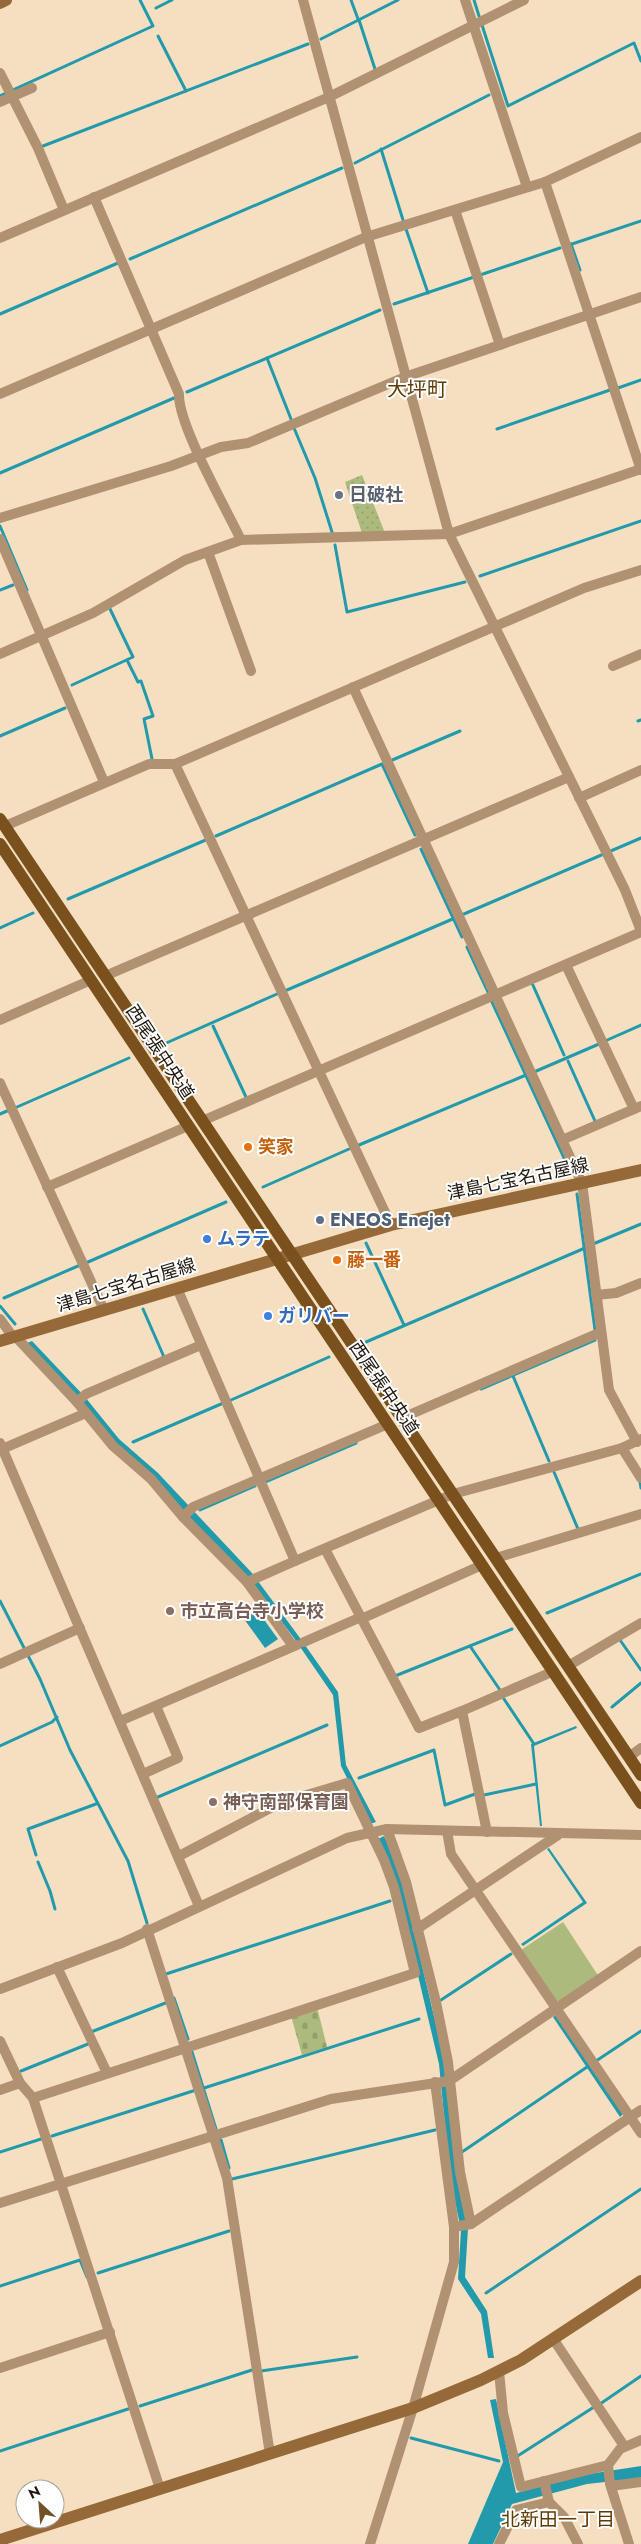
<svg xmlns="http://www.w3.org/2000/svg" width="641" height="2544" font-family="Jost,'Noto Sans JP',sans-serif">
<defs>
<pattern id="cemetery-stones" width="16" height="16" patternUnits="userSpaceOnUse" patternTransform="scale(1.25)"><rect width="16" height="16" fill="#acba7d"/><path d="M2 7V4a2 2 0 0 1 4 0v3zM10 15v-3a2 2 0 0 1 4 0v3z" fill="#949f6b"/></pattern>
<pattern id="park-dots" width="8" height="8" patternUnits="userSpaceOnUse" patternTransform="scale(1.25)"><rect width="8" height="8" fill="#acba7d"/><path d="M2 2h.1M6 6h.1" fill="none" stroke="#949f6b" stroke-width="1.8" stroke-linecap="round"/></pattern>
</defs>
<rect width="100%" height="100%" fill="#f5dfc0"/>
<path fill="#acba7d" d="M563,1922L599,1977L562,2001H556L521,1950Z"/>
<path fill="url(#cemetery-stones)" d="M317,2007L327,2047L302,2055L291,2016Z"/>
<path fill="url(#park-dots)" d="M362,475L385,533H362L345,482Z"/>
<g fill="#229aac">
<path d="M32,1341L85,1397L119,1439L158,1473L252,1573L300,1638L338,1692L346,1765L376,1822L370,1824L341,1766L333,1695L294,1638L247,1576L115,1442L27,1343Z"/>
<path d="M257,1610L278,1639L265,1648L244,1619Z"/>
<path d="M576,1726L577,1728L534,1746L542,1826H540L531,1744Z"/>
<path d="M384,1836L392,1853L403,1885L445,2063L468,2228L465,2277L487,2311L494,2358H488L481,2314L458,2279L461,2230L450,2177L439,2064L397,1887L378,1839Z"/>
<path d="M549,1848L587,1903L523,1946L521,1944L583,1902L547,1849Z"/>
<path d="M556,2015L623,2114L620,2117L553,2017Z"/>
<path d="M496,2399L516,2493L582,2475L641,2466V2478L587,2484L512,2504L493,2544H468L503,2462L490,2400Z"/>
</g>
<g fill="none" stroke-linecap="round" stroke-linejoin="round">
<g stroke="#229aac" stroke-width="3">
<path d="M351,0L358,19"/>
<path d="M474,0L479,16"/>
<path d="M156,8L172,0"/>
<path d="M359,20L375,69"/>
<path d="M482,25L508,106L634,43L641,61"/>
<path d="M158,36L186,91"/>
<path d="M321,39L398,0"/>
<path d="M0,96L153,26L140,0"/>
<path d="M43,146L308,44"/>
<path d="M381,149L403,220"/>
<path d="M355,163L489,95"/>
<path d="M406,229L428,293"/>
<path d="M571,244L580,270"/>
<path d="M569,245L641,221"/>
<path d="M130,259L342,168"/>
<path d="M394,304L560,248"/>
<path d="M0,314L118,263"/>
<path d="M267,358L291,419"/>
<path d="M618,388L641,380"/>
<path d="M187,392L380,310"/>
<path d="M294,428L315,478L332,532"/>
<path d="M497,429L610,390"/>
<path d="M0,473L174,398"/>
<path d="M0,526L27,590"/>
<path d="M335,545L347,612L465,582"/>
<path d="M480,576L641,521"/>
<path d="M0,590L13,585"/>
<path d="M127,660L138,682L141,681L153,716L144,719L152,759"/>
<path d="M72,685L133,657L110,609"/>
<path d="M638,721L641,720"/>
<path d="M0,736L65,708"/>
<path d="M390,761L460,731"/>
<path d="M216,836L382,764L415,835"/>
<path d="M421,849L462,937"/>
<path d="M68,899L208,839"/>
<path d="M464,914L641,838"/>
<path d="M0,928L33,913"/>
<path d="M467,947L488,992"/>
<path d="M532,983L564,1055"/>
<path d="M287,990L455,918"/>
<path d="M492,1002L571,1173"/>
<path d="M213,1026L246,1097"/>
<path d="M605,1041L641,1025"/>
<path d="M164,1044L277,994"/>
<path d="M568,1061L595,1121"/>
<path d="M534,1072L599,1044"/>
<path d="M17,1107L129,1058"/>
<path d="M0,1114L7,1111"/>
<path d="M359,1145L526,1075"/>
<path d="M263,1187L349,1149"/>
<path d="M577,1194L595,1330"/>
<path d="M366,1243L404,1325"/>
<path d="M593,1244L641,1224"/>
<path d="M88,1262L226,1202"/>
<path d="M4,1298L78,1266"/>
<path d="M0,1306L15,1324"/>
<path d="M143,1309L164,1357L162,1358"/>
<path d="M366,1342L585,1248"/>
<path d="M513,1376L549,1461"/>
<path d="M481,1389L595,1340"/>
<path d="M231,1400L329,1357"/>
<path d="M133,1442L221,1404"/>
<path d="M554,1472L578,1529"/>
<path d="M265,1482L356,1443"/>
<path d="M640,1482L641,1488"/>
<path d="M200,1510L255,1486"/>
<path d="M0,1601L40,1679L70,1750L128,1861L147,1923"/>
<path d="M547,1613L641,1574"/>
<path d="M620,1640L641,1670"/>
<path d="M470,1646L500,1690"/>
<path d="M395,1676L512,1629"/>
<path d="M504,1699L534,1744"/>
<path d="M612,1707L641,1683"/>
<path d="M0,1746L52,1722L57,1717"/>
<path d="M359,1778L434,1750L445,1805L475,1794"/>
<path d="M484,1795L536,1784"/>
<path d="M158,1797L327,1725"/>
<path d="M36,1855L28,1829L96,1804"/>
<path d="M38,1862L50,1891L55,1909"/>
<path d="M166,1974L390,1901"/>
<path d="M174,1998L188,2039"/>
<path d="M441,2000L511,1954"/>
<path d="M91,2032L168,2002"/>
<path d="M192,2052L216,2129"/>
<path d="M596,2061L641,2031"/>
<path d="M21,2071L88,2044"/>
<path d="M204,2088L419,2019"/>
<path d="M52,2136L196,2090"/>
<path d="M221,2140L229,2168"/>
<path d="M0,2152L41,2139"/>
<path d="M462,2152L587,2067"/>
<path d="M232,2179L435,2130"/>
<path d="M98,2273L229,2231"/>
<path d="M0,2286L80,2260L87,2277"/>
<path d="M486,2293L641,2189"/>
<path d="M261,2371L357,2357"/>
<path d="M600,2404L641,2376"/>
<path d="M140,2406L252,2370"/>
<path d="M411,2438L499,2461"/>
<path d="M0,2451L128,2409"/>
<path d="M516,2457L594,2407"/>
</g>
<g stroke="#b09272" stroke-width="10">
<path d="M303,0L449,534L625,890L641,931"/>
<path d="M465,0L527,187"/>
<path d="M0,73L38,148L64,210"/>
<path d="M0,102L32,88"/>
<path d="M545,182L641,470"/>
<path d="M94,197L179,394C178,425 226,508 241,540"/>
<path d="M455,210L500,345"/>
<path d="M0,238L329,97L524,0"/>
<path d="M0,394L366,237L545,182L641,137"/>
<path d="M0,518L171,466L221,447L248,443L405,377L641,297"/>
<path d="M0,539L104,782"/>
<path d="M208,552L251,671"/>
<path d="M0,654L93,613L185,560L241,540L449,534L641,469"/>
<path d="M613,666L641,654"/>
<path d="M353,687L582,1183L609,1390L637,1442"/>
<path d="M175,764L391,1225"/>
<path d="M579,798L641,770"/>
<path d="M5,826L149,764H175L584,588L641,570"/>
<path d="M566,965L634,1109"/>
<path d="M105,976L569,777"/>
<path d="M0,1020L91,980"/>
<path d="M0,1083L104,1310"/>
<path d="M202,1121L641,932"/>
<path d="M562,1140L641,1106"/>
<path d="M47,1187L188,1126"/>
<path d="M177,1288L295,1561L453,1494L622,1448L641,1439"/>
<path d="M596,1295L616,1293L641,1283"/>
<path d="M0,1319L13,1337"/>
<path d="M15,1336L77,1402L113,1446L151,1479L183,1517L247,1582L293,1646"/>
<path d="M77,1402L86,1394L201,1345"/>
<path d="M402,1418L601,1332"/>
<path d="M0,1443L199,1906"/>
<path d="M622,1448L641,1478"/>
<path d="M0,1450L86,1413"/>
<path d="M183,1517L193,1507L388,1424"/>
<path d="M325,1549L419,1728L462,1711"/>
<path d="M496,1558L641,1514"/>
<path d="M247,1582L295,1561"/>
<path d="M361,1619L482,1565"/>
<path d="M304,1642L361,1617"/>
<path d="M0,1664L80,1628"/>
<path d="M568,1666L641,1623"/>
<path d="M120,1721L297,1645"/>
<path d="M629,1757L641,1748"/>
<path d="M143,1774L178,1758L156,1706"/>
<path d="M387,1829L406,1882L436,2002L448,2062L460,2172L471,2224"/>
<path d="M447,1831L451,1854L641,2133"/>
<path d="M487,1832L462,1711L554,1671"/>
<path d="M147,1929L227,2178L270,2454"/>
<path d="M417,1929L558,1835"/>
<path d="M57,1967L107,2073"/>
<path d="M0,1989L122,1943L347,1838L387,1829L641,1835"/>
<path d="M0,2041L20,2083L33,2098L160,2489"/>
<path d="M0,2090L20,2083"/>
<path d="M33,2098L415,1973L394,1887L384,1860L347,1783L280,1803L179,1856"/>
<path d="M0,2203L331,2099L449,2081L641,1951"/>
<path d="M454,2227L471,2224L641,2110"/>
<path d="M554,2340L624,2446"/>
<path d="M0,2368L110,2332"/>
<path d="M499,2371L503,2413L521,2487L608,2465"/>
<path d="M544,2481L549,2502L564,2517L578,2544"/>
<path d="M611,2486L641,2482"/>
<path d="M370,2544L413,2408L454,2262V2227L435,2082"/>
<path d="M499,2544L516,2510L549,2502"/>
<path d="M629,2544L610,2484L608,2465L620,2449L641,2440"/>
</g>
<g stroke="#956a38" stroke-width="12">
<path d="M0,3L6,0"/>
<path d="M0,1341L391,1225L641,1170"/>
<path d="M0,2540L413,2408L481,2380L521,2360L641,2281"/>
</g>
<g stroke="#7a501c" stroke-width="12">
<path d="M0,819L641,1775"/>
<path d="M0,844L641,1803"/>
</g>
</g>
<circle fill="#6b7280" stroke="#fff" stroke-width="2" cx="339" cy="495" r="5"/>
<g fill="#e8710a" stroke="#fff" stroke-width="2">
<circle cx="248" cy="1147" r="5"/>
<circle cx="337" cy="1260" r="5"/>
</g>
<circle fill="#5c6f8a" stroke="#fff" stroke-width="2" cx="320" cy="1220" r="5"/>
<g fill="#3f7fe0" stroke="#fff" stroke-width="2">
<circle cx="207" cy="1239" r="5"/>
<circle cx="268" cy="1316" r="5"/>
</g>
<g fill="#8d6e63" stroke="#fff" stroke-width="2">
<circle cx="170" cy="1611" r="5"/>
<circle cx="213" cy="1802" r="5"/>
</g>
<g text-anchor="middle" stroke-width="4" stroke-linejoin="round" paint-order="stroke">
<g font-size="18" font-weight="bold" fill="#5b616d" stroke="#fff" text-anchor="start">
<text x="349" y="501">日破社</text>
</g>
<g font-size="18" fill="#20180d" stroke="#fff">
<text transform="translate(160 1052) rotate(57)" y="6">西尾張中央道</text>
<text transform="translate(518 1179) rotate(-12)" y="6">津島七宝名古屋線</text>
<text transform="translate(126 1285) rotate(-17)" y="6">津島七宝名古屋線</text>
<text transform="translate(384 1388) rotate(56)" y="6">西尾張中央道</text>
</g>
<g font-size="18" font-weight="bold" fill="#c56008" stroke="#fff" text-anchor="start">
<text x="258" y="1153">笑家</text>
<text x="347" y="1266">藤一番</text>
</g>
<g font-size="18" font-weight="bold" fill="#4e5e75" stroke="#fff" text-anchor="start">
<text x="330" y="1226">ENEOS Enejet</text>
</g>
<g font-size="18" font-weight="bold" fill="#366cbe" stroke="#fff" text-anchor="start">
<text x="217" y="1245">ムラテ</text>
<text x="278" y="1322">ガリバー</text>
</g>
<g font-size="18" font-weight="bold" fill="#785e54" stroke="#fff" text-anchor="start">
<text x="180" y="1617">市立高台寺小学校</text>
<text x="223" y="1808">神守南部保育園</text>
</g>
<g font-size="19" fill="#5d3b03" stroke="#fff">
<text x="558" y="2526">北新田一丁目</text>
</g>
<g font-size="20" fill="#5d3b03" stroke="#fff">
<text x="417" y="396">大坪町</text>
</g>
</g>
<g transform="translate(40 2504) rotate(334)"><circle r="24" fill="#ffffff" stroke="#a6a39e"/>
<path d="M0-4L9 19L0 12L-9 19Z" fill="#715227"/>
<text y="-8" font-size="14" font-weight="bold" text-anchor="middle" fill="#20180d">N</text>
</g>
</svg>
